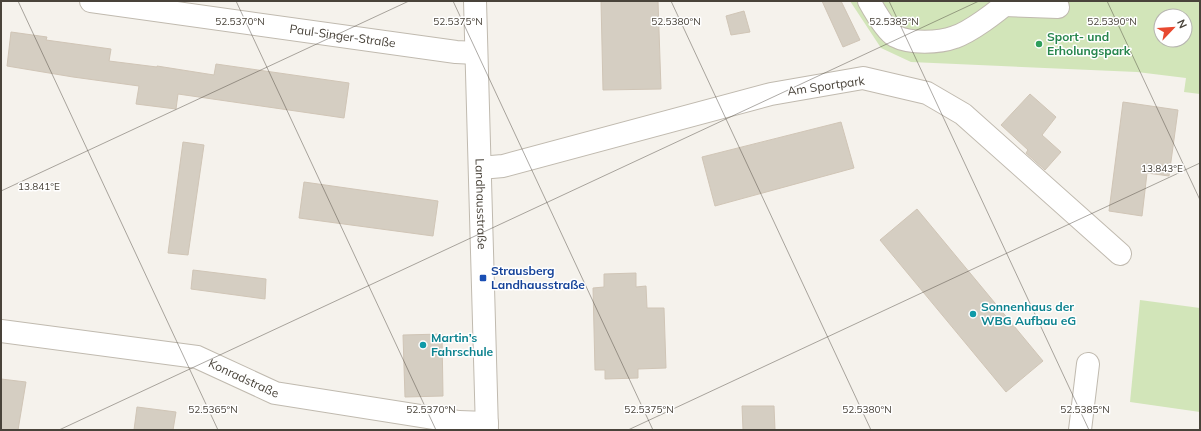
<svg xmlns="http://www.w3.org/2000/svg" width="1201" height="431" font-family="Mulish,sans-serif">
<rect width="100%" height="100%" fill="#f5f2ec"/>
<g fill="#d2e5b9" fill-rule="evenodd">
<path d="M850,1H1200V94L1184,92L1186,78L1137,72L911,62L881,48ZM1161,16H1185V40H1161Z"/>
<path d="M1140,300L1200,308V412L1130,402Z"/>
</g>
<g fill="#d5cec2" stroke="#d0c5b6">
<path d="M601,1H658L661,89L603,90Z"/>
<path d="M822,1H841L860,40L843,47Z"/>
<path d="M744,11L750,32L731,35L726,16Z"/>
<path d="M11,32L47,37L46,40L111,49L109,61L157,67V66L214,75L216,64L349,83L344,118L178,94L176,109L136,104L139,86L73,77L7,66Z"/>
<path d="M1030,94L1056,117L1042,135L1061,152L1045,170L1026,153L1028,150L1001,125Z"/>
<path d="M1123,102L1178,110L1169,176L1147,173L1142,216L1109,211Z"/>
<path d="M841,122L854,168L715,206L702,157Z"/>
<path d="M183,142L204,145L188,255L168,253Z"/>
<path d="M304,182L438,201L433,236L299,218Z"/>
<path d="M917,209L1043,361L1006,392L880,240Z"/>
<path d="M193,270L266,279L265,299L191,289Z"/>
<path d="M636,273V287L646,286L647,308H664L666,368L638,369V378L605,379V370H595L593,288L604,287V274Z"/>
<path d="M442,334L443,396L405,397L403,335Z"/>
<path d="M1,379L26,382L18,430H1Z"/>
<path d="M742,406H774L775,430H743Z"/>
<path d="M137,407L176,412L173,430H134Z"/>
</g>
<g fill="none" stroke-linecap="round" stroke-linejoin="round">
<defs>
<g id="minor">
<path id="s1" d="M91,1L456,52L476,53"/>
<path id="s2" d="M475,1L487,430"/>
<path d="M869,1C874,10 886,31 895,36C910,44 939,43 955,37C970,32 997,12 1009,1"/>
<path d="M1004,5L1058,7"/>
<path d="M480,168L503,166L771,94L863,78L927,93L963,114L1120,254"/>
<path id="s3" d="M1,331L197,357L275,393L459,422L487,423"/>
<path d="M1080,430L1088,364"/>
</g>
</defs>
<use href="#minor" stroke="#c0baaf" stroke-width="24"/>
<use href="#minor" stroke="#fff" stroke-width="22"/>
</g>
<path fill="none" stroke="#49433a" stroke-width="1" stroke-opacity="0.45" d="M18,1L218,430M236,1L436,430M453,1L653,430M671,1L871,430M889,1L1089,430M1107,1L1200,200M1,191L409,1M59,430L979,1M628,430L1200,163M1198,430L1200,429"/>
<circle fill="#2e9e5b" stroke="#fff" stroke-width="1.5" cx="1039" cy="44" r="4"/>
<rect fill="#1a4fb4" stroke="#fff" stroke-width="1.5" x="479" y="274" width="8" height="8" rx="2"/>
<g fill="#0f9aa8" stroke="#fff" stroke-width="1.5">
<circle cx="973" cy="314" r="4"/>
<circle cx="423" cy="345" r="4"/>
</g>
<g text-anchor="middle" stroke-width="3" stroke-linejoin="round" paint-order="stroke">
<g font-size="12" fill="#49433a" stroke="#fff">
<text dy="4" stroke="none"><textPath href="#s1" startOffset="254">Paul-Singer-Straße</textPath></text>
<text transform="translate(826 86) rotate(-8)" y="4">Am Sportpark</text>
<text dy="4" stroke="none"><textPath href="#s2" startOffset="203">Landhausstraße</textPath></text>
<text dy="4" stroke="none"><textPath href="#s3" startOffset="249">Konradstraße</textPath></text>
</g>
<g font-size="12" font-weight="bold" fill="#27864d" stroke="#fff" text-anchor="start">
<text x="1047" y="41">Sport- und<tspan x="1047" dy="14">Erholungspark</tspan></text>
</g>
<g font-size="12" font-weight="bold" fill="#164399" stroke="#fff" text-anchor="start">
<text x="491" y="275">Strausberg<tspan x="491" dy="14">Landhausstraße</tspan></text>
</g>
<g font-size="12" font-weight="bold" fill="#0d838f" stroke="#fff" text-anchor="start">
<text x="981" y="311">Sonnenhaus der<tspan x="981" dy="14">WBG Aufbau eG</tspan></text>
<text x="431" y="342">Martin’s<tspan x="431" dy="14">Fahrschule</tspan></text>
</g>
</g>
<g font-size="10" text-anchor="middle" fill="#49433a" stroke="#fff" stroke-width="3" stroke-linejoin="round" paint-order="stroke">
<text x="240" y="25">52.5370°N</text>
<text x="458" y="25">52.5375°N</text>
<text x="676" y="25">52.5380°N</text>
<text x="894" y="25">52.5385°N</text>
<text x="1112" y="25">52.5390°N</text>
<text x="1162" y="172">13.843°E</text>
<text x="39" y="190">13.841°E</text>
<text x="213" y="413">52.5365°N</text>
<text x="431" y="413">52.5370°N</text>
<text x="649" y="413">52.5375°N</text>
<text x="867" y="413">52.5380°N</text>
<text x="1085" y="413">52.5385°N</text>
</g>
<rect width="1201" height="431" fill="none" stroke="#49433a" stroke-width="4"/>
<g transform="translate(1173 28) rotate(65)"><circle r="19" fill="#ffffff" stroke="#b6b4b0"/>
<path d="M0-3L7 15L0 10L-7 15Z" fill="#e84930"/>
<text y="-6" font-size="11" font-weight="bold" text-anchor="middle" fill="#49433a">N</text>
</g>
</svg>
